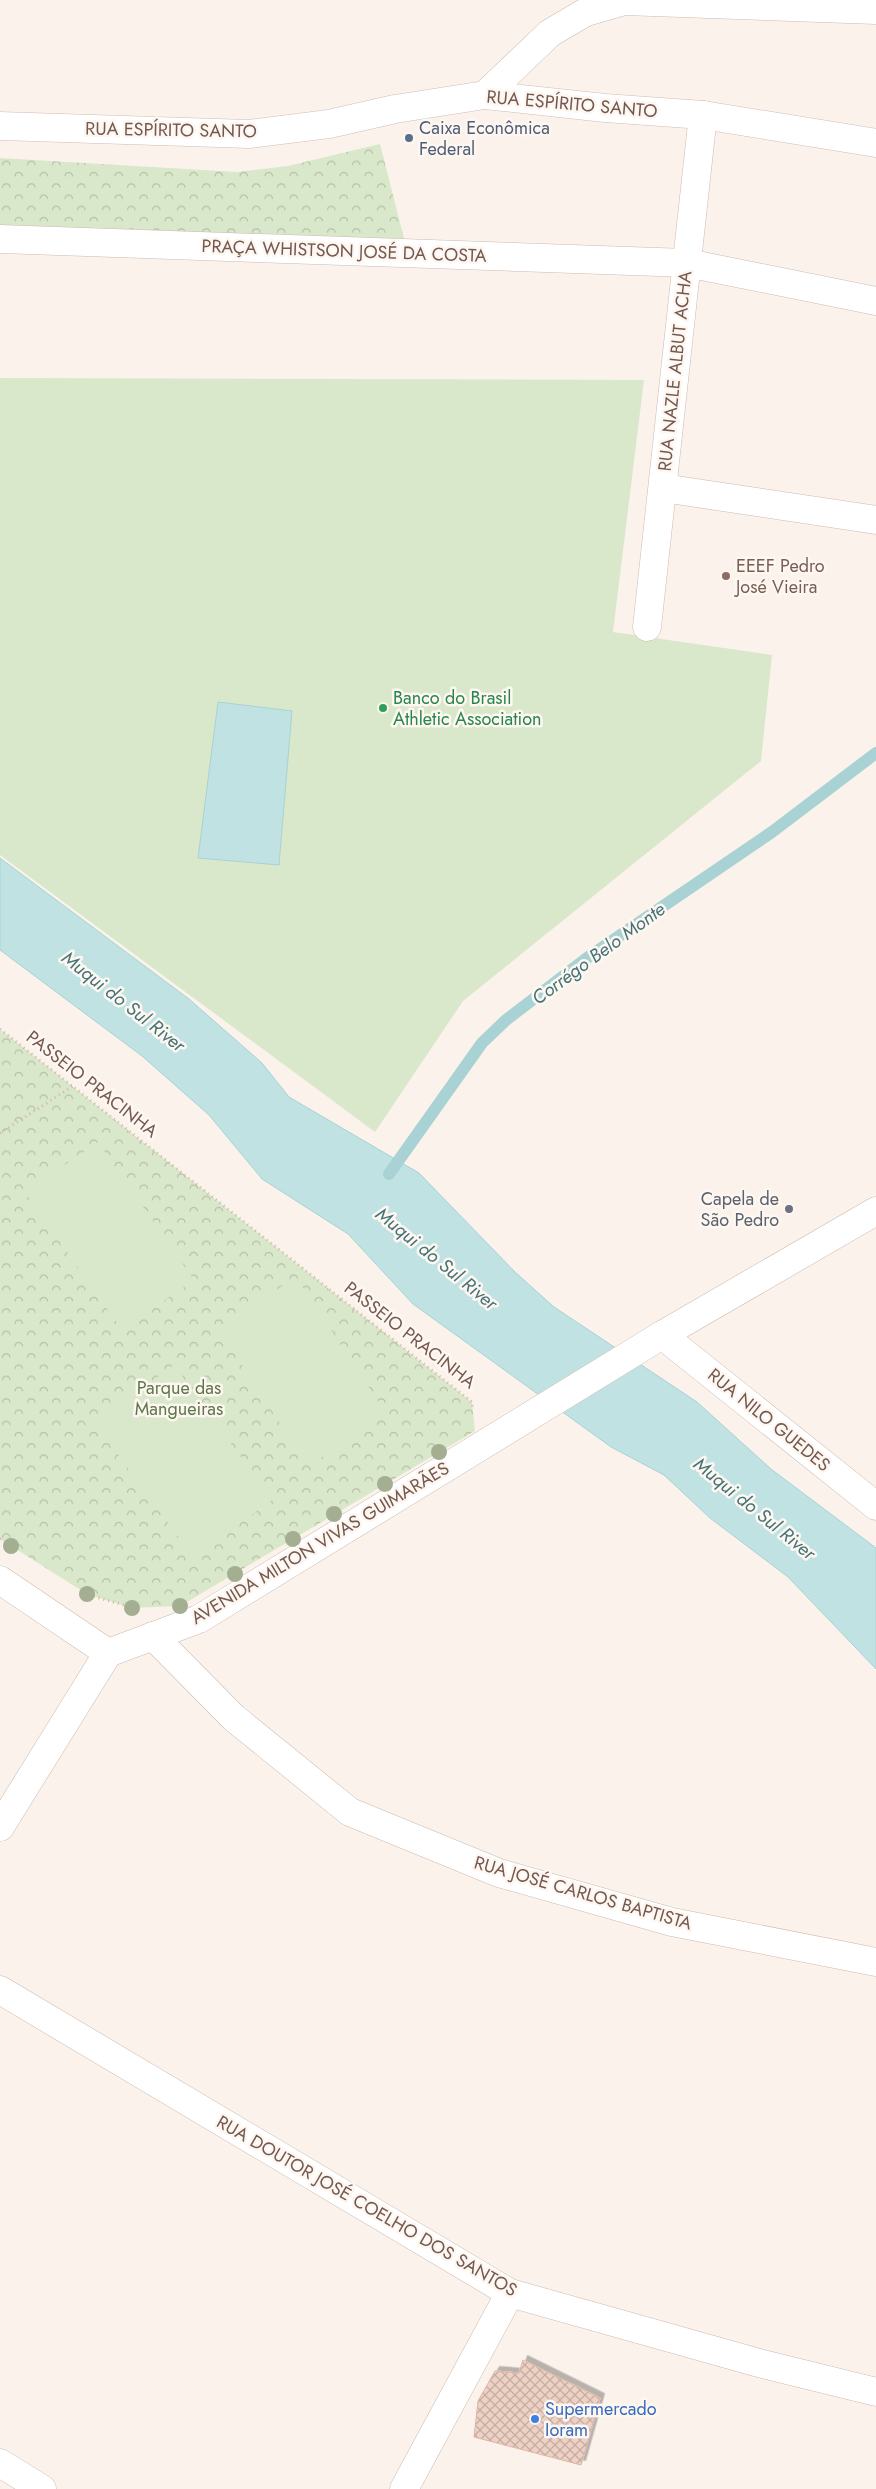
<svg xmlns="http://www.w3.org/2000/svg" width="876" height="2489" font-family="Jost,sans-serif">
<defs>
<pattern id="forest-crowns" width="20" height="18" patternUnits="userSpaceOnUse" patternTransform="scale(1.25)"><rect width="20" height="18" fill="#d9e8ca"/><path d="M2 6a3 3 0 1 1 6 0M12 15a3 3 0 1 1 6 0" fill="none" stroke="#b5bfa6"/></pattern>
<pattern id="building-cross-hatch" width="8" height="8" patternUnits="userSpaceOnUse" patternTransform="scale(1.25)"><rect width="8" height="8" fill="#eed1c5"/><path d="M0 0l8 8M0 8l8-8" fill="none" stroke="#c5ada2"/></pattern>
<filter id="shadow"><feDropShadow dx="4.5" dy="-4.5" stdDeviation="0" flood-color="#0004"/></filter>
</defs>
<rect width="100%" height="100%" fill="#fbf3eb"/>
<g fill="url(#forest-crowns)">
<path d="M380,144L406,246L0,227V158L237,172L288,166Z"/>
<path d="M0,1029L472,1402L475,1431L180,1606L132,1608L87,1594L0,1539Z"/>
</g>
<g fill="#d9e8ca">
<path d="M0,378L644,380L613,632L772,655L761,761L463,1001L375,1132L0,855Z"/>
<path d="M98,1142L194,1280L122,1330L25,1192Z"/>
<path d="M296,1277L387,1415L308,1466L218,1328Z"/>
<path d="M174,1365L272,1500L193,1557L95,1423Z"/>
</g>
<g fill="#c0e2e3" stroke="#a8d2d4">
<path d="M218,702L292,711L279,865L198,858Z"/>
<path d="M0,858L189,999L262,1063L289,1097L419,1173L515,1272L554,1307L697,1402L771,1469L876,1548V1669L788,1577L710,1518L664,1475L611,1447L413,1304L348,1234L262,1179L209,1115L142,1056L0,950Z"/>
</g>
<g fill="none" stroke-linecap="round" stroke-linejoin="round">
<path stroke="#a8d2d4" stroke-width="12" d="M389,1174L482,1043L506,1020L587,958L772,832L876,753"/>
</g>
<path fill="url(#building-cross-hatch)" stroke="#dfb6a7" filter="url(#shadow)" d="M523,2360L600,2398L581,2465L474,2437L478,2401L495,2371L519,2373Z"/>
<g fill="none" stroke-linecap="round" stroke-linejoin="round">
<defs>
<g id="street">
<path d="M485,95L550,33L586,12L624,1L876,10"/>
<path d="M0,239L687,263L876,301"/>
<path d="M663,488L876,520"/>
<path d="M647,627L703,115"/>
<path d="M662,1335L876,1506"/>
<path d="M0,1580L108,1653"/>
<path d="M153,1636L234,1718L350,1812L499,1873L672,1922L876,1962"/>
<path d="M108,1653L199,1619L662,1335L876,1211"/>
<path d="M0,1827L108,1653"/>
<path d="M0,1990L510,2293L759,2363L876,2392"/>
<path d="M0,2463L42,2489"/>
<path d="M404,2489L510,2293"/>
</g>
<path id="secondary" d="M0,126L249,134L329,124L395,109L485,95L605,108L703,115L876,143"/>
</defs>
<use href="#street" stroke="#ccbab1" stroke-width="29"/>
<use href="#secondary" stroke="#d1bcb2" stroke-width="29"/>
<g stroke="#d3b4a7" stroke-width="3" stroke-dasharray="1 4" stroke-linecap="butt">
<path d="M0,1029L472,1402L473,1409"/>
<path d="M0,1133L73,1086"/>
<path d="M0,1539L8,1544"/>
<path d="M89,1595L127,1606"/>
</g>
<use href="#street" stroke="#fff" stroke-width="28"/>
<use href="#secondary" stroke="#fff" stroke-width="28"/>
</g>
<g fill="#a4af92">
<circle cx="439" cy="1452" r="8"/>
<circle cx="385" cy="1484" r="8"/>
<circle cx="334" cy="1514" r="8"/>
<circle cx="293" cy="1539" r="8"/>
<circle cx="11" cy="1546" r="8"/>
<circle cx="235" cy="1574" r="8"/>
<circle cx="87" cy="1594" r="8"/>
<circle cx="180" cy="1606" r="8"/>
<circle cx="132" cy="1608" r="8"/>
</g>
<circle fill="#5c6f8a" stroke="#fef7f1" stroke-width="2" cx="409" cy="138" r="5"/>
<circle fill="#8d6e63" stroke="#fef7f1" stroke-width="2" cx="726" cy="576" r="5"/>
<circle fill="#2e9e5b" stroke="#fef7f1" stroke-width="2" cx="383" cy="708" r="5"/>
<circle fill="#6b7280" stroke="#fef7f1" stroke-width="2" cx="789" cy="1209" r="5"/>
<circle fill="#3f7fe0" stroke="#fef7f1" stroke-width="2" cx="535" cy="2419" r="5"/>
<g text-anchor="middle" stroke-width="5" stroke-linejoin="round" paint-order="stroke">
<g font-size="18" fill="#745950" stroke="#fef7f1">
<text transform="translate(572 104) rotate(5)" y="6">RUA ESPÍRITO SANTO</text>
<text transform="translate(171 130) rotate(1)" y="6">RUA ESPÍRITO SANTO</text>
<text transform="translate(344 251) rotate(2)" y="6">PRAÇA WHISTSON JOSÉ DA COSTA</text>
<text transform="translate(675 371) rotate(-84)" y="6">RUA NAZLE ALBUT ACHA</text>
<text transform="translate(92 1084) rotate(38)" y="6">PASSEIO PRACINHA</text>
<text transform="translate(410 1335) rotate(38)" y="6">PASSEIO PRACINHA</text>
<text transform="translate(769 1420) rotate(39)" y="6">RUA NILO GUEDES</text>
<text transform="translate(320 1543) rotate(-31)" y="6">AVENIDA MILTON VIVAS GUIMARÃES</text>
<text transform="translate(583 1893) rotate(16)" y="6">RUA JOSÉ CARLOS BAPTISTA</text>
<text transform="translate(367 2206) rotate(30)" y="6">RUA DOUTOR JOSÉ COELHO DOS SANTOS</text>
</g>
<g font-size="18" fill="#4e5e75" stroke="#fef7f1" text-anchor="start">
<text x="419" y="134">Caixa Econômica<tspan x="419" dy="21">Federal</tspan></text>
</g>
<g font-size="18" fill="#785e54" stroke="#fef7f1" text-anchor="start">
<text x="736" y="572">EEEF Pedro<tspan x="736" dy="21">José Vieira</tspan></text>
</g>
<g font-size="18" fill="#27864d" stroke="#fef7f1" text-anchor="start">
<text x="393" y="704">Banco do Brasil<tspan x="393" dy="21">Athletic Association</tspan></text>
</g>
<g font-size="18" fill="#5b616d" stroke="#fef7f1" text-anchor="end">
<text x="779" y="1205">Capela de<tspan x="779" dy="21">São Pedro</tspan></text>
</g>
<g font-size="18" fill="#5c7849" stroke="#fef7f1">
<text x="179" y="1394">Parque das<tspan x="179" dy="21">Mangueiras</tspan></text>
</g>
<g font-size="18" fill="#366cbe" stroke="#fef7f1" text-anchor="start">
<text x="545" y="2415">Supermercado<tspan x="545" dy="21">Ioram</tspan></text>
</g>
<g font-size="19" font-style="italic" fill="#447477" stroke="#fef7f1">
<text transform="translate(598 953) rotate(-36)" y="7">Corrégo Belo Monte</text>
<text transform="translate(124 1001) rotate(38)" y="7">Muqui do Sul River</text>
<text transform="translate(437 1258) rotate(39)" y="7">Muqui do Sul River</text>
<text transform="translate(755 1508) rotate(39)" y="7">Muqui do Sul River</text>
</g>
</g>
</svg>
